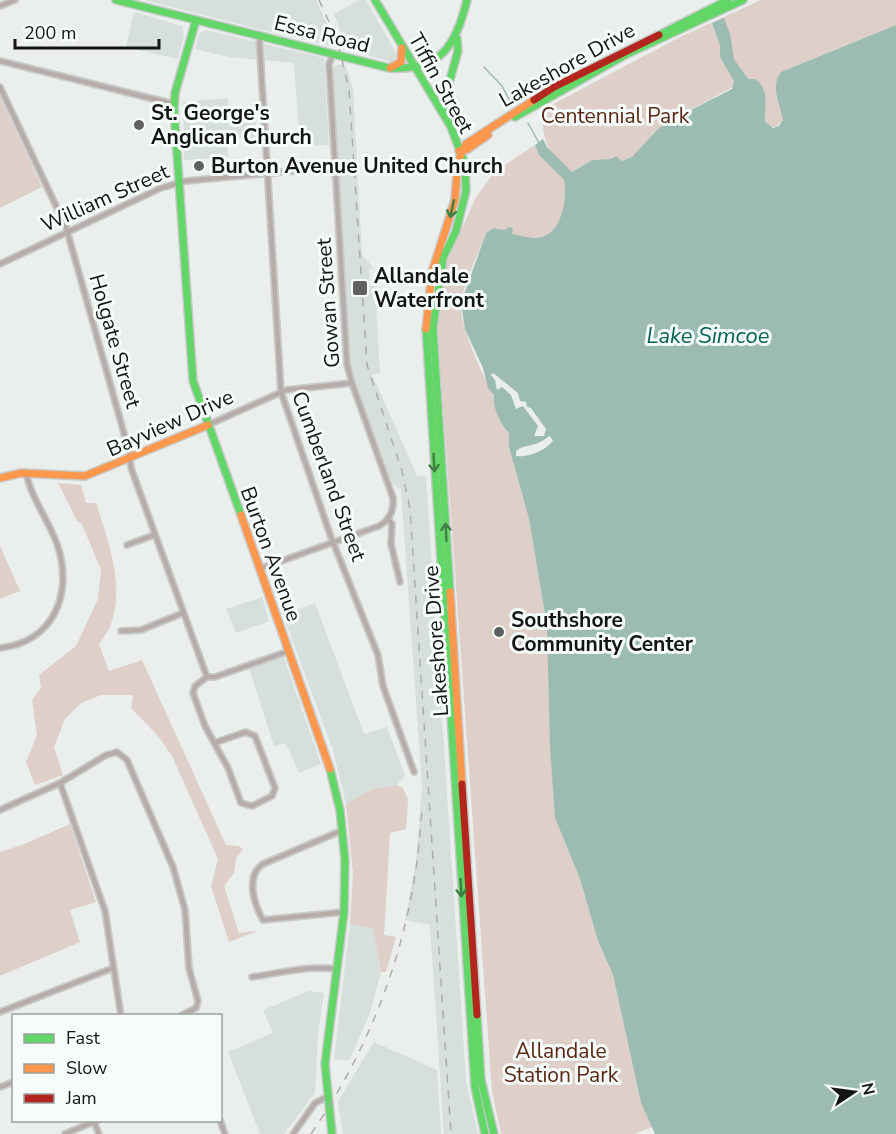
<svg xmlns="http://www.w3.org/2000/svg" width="896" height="1134" font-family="'Nunito Sans',sans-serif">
<rect width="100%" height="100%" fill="#eaeeec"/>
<g fill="#d6dfdb">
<path d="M144,0H316L338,48L258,29Z"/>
<path d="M359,0H366L398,56L391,62L348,50L334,14Z"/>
<path d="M134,12L182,26L184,35L178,59L126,47Z"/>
<path d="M206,30L324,58L329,145L300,146L294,63L229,57L195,49L199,33Z"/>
<path d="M339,64L346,67L353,89L362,254L374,269H369L370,286H375L380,373L372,374L417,476H426L466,1081L478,1134H444L430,925L405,920L416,861L422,786L401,490L390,482L351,367L333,83V68Z"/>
<path d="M228,98L229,113L255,111L256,138L227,139L228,157L184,160L183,102Z"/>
<path d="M262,597L269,621L236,633L226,609Z"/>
<path d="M315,603L364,734L387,727L405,775L397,785L373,789L346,804L333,750L283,615Z"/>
<path d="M280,657L284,658L321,764L299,773L286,743L274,746L249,668Z"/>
<path d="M350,924L373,929L381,972L370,1013L349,1061L334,1059Z"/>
<path d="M309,991L324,993L318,1034L315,1093L284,1134H260L228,1052L273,1033L263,1010Z"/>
<path d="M374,1042L437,1070L441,1134H343L338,1101Z"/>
</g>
<g fill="#decfc9">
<path d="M761,0H896V25L781,72L783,119L776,127H769L765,122C763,107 771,90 755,79H748L673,119L632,157L622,161L612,156L611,159L592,160L572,172C546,152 543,141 542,110L680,37Z"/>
<path d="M0,97L42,187L0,208Z"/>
<path d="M535,145L539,155L564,180C568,199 562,236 537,239C525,240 508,232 497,228L486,233C479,251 463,286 461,303C459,325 483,376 494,395C492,407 500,424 509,433V447L529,519L547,626L555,818L580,879L598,941L613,975L641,1103L652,1127L635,1134H501L492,1091L437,321L444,268L475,199L494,172Z"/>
<path d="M58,483L81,485L86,503H96C108,540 125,585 111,624C108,631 103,638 99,644L109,671L142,660L226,845L239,846L243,849L236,858L234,873L224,886L239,933L257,931L229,942L211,886L218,859L172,756L158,736L131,708L133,695H101L81,703L65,719L54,747L63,775L35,785L26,762L37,735L32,700L41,688L39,675L76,646L98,599L101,570L82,524L77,521Z"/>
<path d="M0,546L20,591L0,599Z"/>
<path d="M397,785L403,788L408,800L406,829L390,833L384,935L396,937L386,972H381L373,929L350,924L353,873L346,804L373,789Z"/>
<path d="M70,824L96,902L70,910L80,942L0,976V852L22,845Z"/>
</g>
<path fill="#9cbcb3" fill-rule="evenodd" d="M724,18L730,34L734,59L748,79H755C771,90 764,107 765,122L773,128L779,126L783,119C780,106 770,85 781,72L896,25V1134H655L641,1103L613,975L598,941L580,879L555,818L550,747L547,626L529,519L509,447V433C500,424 492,407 494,395L488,388L483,368L465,329L461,303L486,233L494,228L505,230L509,227L513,228L512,234C519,235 528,238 535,238C561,239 568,199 564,180L539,155L535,145L543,139L547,147L572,172L592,160L610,159L616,156L622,161L632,157L658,129L673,119L732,89L734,81L720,57V45L712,23ZM493,373L518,393L520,401L526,402L527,407L531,408L546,429L544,436H534L538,426L523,406L516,409L511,395L502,387L497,390L495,380L491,375ZM549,436L553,440C548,450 527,458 516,456V451C526,443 536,448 549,436Z"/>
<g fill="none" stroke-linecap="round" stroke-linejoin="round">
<g stroke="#9cbcb3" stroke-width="1.5">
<path d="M484,67L502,86L511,103"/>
<path d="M528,123L539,143"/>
</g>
<defs>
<g id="street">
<path d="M0,6L15,0"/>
<path d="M259,35L281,392L331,537L378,655L383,686L414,772"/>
<path d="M0,61L174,104"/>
<path d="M0,87L66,227L129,451L131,468L207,677"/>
<path d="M0,264L161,188L186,181L335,167"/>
<path d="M208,425L286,390L352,383"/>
<path d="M388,519L392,524L391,544L400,582"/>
<path d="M127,545L154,535"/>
<path d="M259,569L379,526C390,520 394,510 393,498L352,383L347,364L329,64L333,54"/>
<path d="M121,631L141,630L183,613"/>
<path d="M0,648C54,642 74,593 57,544C48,519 31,498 26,472"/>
<path d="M207,677L195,686L193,693L205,726L228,768L241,803L252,806L272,796L275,788L255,736L246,732L214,743"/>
<path d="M207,677H215L289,651"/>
<path d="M60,783L105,911L121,1016"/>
<path d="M0,810L60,783L106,755L117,752L127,760L173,867L185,910L189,968L198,1001L196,1008L180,1016"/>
<path d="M343,830L263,864C245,876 254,904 263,920L344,912"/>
<path d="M252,977C280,973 309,965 337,969"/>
<path d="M0,1012L113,968"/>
<path d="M0,1087L14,1082"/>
<path d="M220,1120L225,1134"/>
<path d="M94,1122L99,1134"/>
<path d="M65,1134L98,1120"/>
<path d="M293,1134L315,1103L327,1097"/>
</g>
<g id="fast">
<path d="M116,0L389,68C441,71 456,46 467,0"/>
<path d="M375,0L451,127L465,164L466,191L456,231L443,258L433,328L450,592"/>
<path d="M196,20L175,93L174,110L193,381L241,515"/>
<path d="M659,35L728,0"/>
<path d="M515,117L627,54L743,0"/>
<path d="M450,122L446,94L458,51L457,39"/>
<path d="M426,329L475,1087L485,1134"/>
<path d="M330,769L340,810L345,860L344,912L325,1064L332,1134"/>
<path d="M477,1015L481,1080L494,1134"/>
</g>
<g id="slow">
<path d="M390,68L401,62L402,48"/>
<path d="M459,151L468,149L488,135"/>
<path d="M426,329L432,272L455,200L458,161L466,144L534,100"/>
<path d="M0,478L21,473L85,476L208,425"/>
<path d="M241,515L330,769"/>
<path d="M450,592L462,784"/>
</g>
<g id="jam">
<path d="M534,100L554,87L659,35"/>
<path d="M462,784L477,1015"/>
</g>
</defs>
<use href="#street" stroke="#c8cac9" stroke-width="8"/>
<use href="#fast" stroke="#c8cac9" stroke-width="10"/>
<use href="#slow" stroke="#c8cac9" stroke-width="10"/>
<use href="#jam" stroke="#c8cac9" stroke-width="10"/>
<use href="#street" stroke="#b6adaa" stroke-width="4.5"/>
<use href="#fast" stroke="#63d668" stroke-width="7"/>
<use href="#slow" stroke="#ff974d" stroke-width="7"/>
<use href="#jam" stroke="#b3261e" stroke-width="7"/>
<g stroke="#aeaca9" stroke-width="1.5" stroke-dasharray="8 8" stroke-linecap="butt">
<path d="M319,0L337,39L349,90L367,365L402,471L410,509L451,1134"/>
<path d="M311,1134C378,1037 417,923 422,805"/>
</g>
</g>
<defs><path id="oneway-shaft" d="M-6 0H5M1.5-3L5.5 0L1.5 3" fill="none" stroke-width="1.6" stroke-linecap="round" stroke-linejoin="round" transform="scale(1.5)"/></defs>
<g stroke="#3f7f42">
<use href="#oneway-shaft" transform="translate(452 209) rotate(102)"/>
<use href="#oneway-shaft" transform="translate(434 463) rotate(87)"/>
<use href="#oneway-shaft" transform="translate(446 532) rotate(-93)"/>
<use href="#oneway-shaft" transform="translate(461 888) rotate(87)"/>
</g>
<g fill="#5e6160" stroke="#f6fcfa" stroke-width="2">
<circle cx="139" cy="125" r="6"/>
<circle cx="199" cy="166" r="6"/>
<rect x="352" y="280" width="16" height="16" rx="3"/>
<circle cx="499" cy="632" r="6"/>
</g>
<g text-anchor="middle" stroke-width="6" stroke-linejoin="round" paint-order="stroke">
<g font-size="21" fill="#131514" stroke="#f6fcfa">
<text transform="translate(322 34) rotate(14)" y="7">Essa Road</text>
<text transform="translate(567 65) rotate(-29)" y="7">Lakeshore Drive</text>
<text transform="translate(441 83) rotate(61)" y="7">Tiffin Street</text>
<text transform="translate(105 198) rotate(-24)" y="7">William Street</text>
<text transform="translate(328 303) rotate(-94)" y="7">Gowan Street</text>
<text transform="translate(115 341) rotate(74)" y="7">Holgate Street</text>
<text transform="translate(170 423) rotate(-24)" y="7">Bayview Drive</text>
<text transform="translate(329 476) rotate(70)" y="7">Cumberland Street</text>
<text transform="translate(271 554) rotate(70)" y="7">Burton Avenue</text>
<text transform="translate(436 641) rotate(-94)" y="7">Lakeshore Drive</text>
</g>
<g font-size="21" font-weight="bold" fill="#131514" stroke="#f6fcfa" text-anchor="start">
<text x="151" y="120">St. George's<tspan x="151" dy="24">Anglican Church</tspan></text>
<text x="211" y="173">Burton Avenue United Church</text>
<text x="374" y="283">Allandale<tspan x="374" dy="24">Waterfront</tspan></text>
<text x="511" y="627">Southshore<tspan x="511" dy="24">Community Center</tspan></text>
</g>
<g font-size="21" fill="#5a2714" stroke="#f6fcfa">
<text x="615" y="123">Centennial Park</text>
<text x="561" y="1058">Allandale<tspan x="561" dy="24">Station Park</tspan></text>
</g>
<g font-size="22" font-style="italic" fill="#056151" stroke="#f6fcfa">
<text x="708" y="343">Lake Simcoe</text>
</g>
</g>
<rect x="12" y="1014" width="210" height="108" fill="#f6fcfa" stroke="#9ba09e" stroke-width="1.5"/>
<rect x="24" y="1034" width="30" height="9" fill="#63d668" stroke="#9ba09e" stroke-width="1.5"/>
<text x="66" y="1044" font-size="18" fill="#131514">Fast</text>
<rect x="24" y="1064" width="30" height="9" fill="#ff974d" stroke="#9ba09e" stroke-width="1.5"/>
<text x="66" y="1074" font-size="18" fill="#131514">Slow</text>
<rect x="24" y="1094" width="30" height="9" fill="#b3261e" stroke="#9ba09e" stroke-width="1.5"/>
<text x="66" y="1104" font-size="18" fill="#131514">Jam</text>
<g transform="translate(854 1092) rotate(77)" stroke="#f6fcfa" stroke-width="4.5" paint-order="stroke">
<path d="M0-4.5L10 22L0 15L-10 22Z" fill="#131514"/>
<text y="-9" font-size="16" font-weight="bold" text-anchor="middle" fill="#131514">N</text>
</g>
<path d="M15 39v9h144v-9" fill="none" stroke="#131514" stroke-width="3"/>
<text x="24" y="39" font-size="18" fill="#131514" stroke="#f6fcfa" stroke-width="4.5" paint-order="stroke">200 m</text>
</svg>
